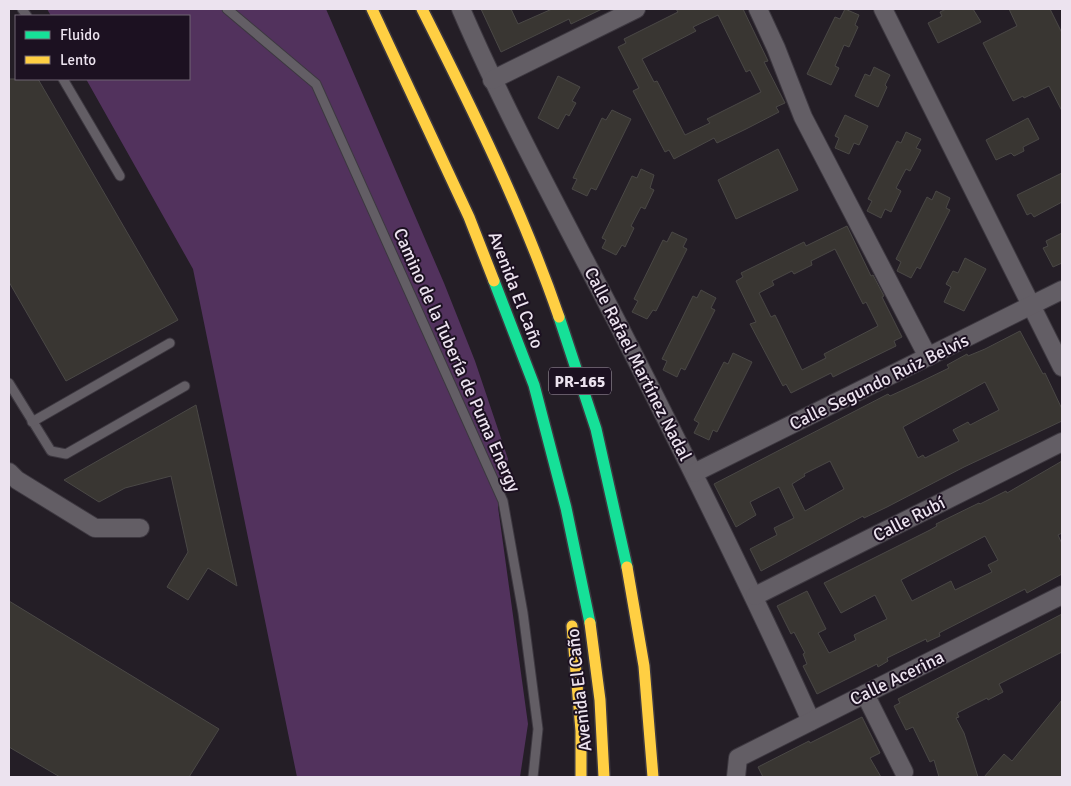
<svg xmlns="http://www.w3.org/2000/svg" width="1071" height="786" font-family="Signika,sans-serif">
<rect width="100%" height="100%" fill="#241e26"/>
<path fill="#52325d" d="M47,9H326L444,283L475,361L508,459L498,507L528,724L520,777H297L193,269L86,79H189V16H51Z"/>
<g fill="#393632" stroke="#4a4846" fill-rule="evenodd">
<path d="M481,9H511L518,24L552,9H602L571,24L569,19L501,52Z"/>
<path d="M676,9H743L768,61L764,62L785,103L776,107L779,112L746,129L717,143L714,138L674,159L669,150L665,152L633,91L639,88L618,47L626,43L624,39L678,12ZM718,15L746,72L750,70L761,92L707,119L710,123L685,135L657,81L654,82L642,59L696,31L693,27Z"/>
<path d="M845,9L859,15L855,25L858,27L849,47L844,45L835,66L839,68L831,85L807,74L835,17L840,19Z"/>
<path d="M946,9H973L981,22L938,43L928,23L942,16L940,12Z"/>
<path d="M1009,9H1050L1062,33V111L1049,86L1024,98L1023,96L1013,101L1002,80L983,43L1017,26Z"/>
<path d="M874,67L890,75L885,85L887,87L878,107L855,96L865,74L870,76Z"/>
<path d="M558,76L580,87L572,101L576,103L569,116L566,114L558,129L538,118Z"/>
<path d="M9,79H38L178,320L66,381L9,282Z"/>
<path d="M612,110L631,119L596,190L591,188L587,196L572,189L577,179L573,178L602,118L606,120Z"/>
<path d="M845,115L868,126L859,145L854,143L849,154L835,148L839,138L835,136Z"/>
<path d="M1028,118L1039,139L1023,147L1024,151L1014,156L1011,153L996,160L986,140Z"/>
<path d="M906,132L921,139L916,148L921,150L910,171L906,169L896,188L901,191L891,212L885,209L881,218L867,211L872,201L868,199L897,141L901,143Z"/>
<path d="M778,149L798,190L736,219L718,180Z"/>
<path d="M641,169L654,175L650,188L654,190L645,209L641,207L631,226L634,228L625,247L622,245L616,255L602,248L606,240L602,238L632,176L637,178Z"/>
<path d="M1062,173V202L1034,217L1031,213L1027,215L1017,195Z"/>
<path d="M936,191L950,198L946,208L950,210L920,269L917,267L911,278L897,271L901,262L896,259L927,197L932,200Z"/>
<path d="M847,226L871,276L873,275L884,296L882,297L902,337L894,341L896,346L847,370L833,377L831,373L791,393L786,384L783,386L750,324L756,322L736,281L743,277L741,273L804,242L806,246ZM835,249L863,304L866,302L878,326L824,354L826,358L802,370L775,315L771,317L759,293L774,285L772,281L792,271L794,274L812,265L811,261Z"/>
<path d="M672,232L687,239L683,247L687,249L656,311L653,310L647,319L632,312L638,301L634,299L663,240L667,242Z"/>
<path d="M1062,233V263L1053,267L1043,248L1048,246L1046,241Z"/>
<path d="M965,258L986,269L964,311L944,302L951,287L946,284L953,271L958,273Z"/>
<path d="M701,290L716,298L711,308L715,310L685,370L681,368L677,377L663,370L667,361L662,359L693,296L697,298Z"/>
<path d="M1020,331L1043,374L1045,373L1062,409V421L964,467L887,507L864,518L863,516L761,571L750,549L777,535L774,528L794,518L779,487L750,502L756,515L736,527L714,484L888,394L890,396L916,384L949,368L947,365L967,354L968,356L985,349ZM985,382L999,410L970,425L968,422L953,430L959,441L925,458L923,455L918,458L903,427ZM830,461L844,489L805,511L792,484L805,476L804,474Z"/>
<path d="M733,353L752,362L717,432L713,430L709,440L694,433L699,423L694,420L724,362L728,364Z"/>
<path d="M196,405L237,586L208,568L188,600L167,587L188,552L171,476L125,488L99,502L64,480Z"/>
<path d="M1062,461V533L1058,535L1062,544V574L1027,593L1025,589L939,633L940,636L927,642L926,639L887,658L888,661L878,667L877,664L817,694L803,666L807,664L803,654L805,653L794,632L791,634L777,606L807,591L826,629L818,633L829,653L856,640L854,635L887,619L875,595L841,613L824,583L930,530L937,526L936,524L979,503L980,504L1006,491L1007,493ZM985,536L998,560L988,565L992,572L955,590L951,581L912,601L901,580Z"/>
<path d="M9,601L219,729L189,777H60L9,747Z"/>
<path d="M1062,614V652L999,684L1003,692L988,700L987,698L957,713L959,717L956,718L964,733L978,777H939L934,760L930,762L913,727L906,730L894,706L900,703L898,699Z"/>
<path d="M1062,700V777H984L1004,754L1012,761Z"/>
<path d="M862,717L880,753L870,758L881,777H763L758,767L809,741L810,743Z"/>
</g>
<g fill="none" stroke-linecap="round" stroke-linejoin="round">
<defs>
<g id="lane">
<path d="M22,9L27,16"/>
<path d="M227,9L316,84L503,501L523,613L538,729L533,777"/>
<path d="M63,79L120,176"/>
<path d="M9,383L51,451L66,454L185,386"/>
<path d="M32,422L170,343"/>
</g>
<g id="street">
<path d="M461,9C508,118 565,221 619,326C686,457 751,587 811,721"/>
<path d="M758,9L776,48L803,117L928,357"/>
<path d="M883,9L1062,367"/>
<path d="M492,80L636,9"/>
<path d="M9,472L17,480L95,528H140"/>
<path d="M694,473L1062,290"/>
<path d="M755,596L1062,442"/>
<path d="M865,694L904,772"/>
<path d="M736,777L738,758L1062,595"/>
</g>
<g id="fast">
<path d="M494,281L534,385L566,508L590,623"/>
<path d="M559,317L596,429L627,567"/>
</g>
<g id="slow">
<path d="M372,9L469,217L494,281"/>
<path d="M422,9C472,108 523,212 559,317"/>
<path d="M627,567L644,666L653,777"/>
<path d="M590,623L600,700L604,777"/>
<path d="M572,626L581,731V777"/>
</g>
</defs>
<use href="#lane" stroke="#3d3840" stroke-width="11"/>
<use href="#street" stroke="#3d3840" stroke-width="20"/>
<use href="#fast" stroke="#3d3840" stroke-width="14"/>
<use href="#slow" stroke="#3d3840" stroke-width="14"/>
<use href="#lane" stroke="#635e65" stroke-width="9"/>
<use href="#street" stroke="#635e65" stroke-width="18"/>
<use href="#fast" stroke="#16e098" stroke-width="11"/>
<use href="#slow" stroke="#ffcf43" stroke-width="11"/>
</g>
<g text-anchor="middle" stroke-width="4" stroke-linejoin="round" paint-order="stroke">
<rect fill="#1c1121" stroke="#aea4b1" stroke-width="1" x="549" y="367.5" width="62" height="27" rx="4"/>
<g font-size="16" font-weight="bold" fill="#ece3ef">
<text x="580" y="387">PR-165</text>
</g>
<g font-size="18" fill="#ece3ef" stroke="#1c1121">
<text transform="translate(516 290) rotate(69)" y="6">Avenida El Caño</text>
<text transform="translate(457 360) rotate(66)" y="6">Camino de la Tubería de Puma Energy</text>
<text transform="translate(638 364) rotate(63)" y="6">Calle Rafael Martínez Nadal</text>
<text transform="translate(879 382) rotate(-26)" y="6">Calle Segundo Ruiz Belvis</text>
<text transform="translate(909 519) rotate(-27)" y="6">Calle Rubí</text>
<text transform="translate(897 678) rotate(-26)" y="6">Calle Acerina</text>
<text transform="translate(579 690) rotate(-96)" y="6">Avenida El Caño</text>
</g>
</g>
<rect width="1071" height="786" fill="none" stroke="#ece3ef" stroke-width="20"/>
<rect x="15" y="15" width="175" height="65" fill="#1c1121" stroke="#6f6573"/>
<rect x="25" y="31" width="25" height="8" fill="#16e098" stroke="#6f6573"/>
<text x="60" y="40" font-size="15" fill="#ece3ef">Fluido</text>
<rect x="25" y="56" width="25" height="8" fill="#ffcf43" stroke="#6f6573"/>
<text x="60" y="65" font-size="15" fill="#ece3ef">Lento</text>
</svg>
